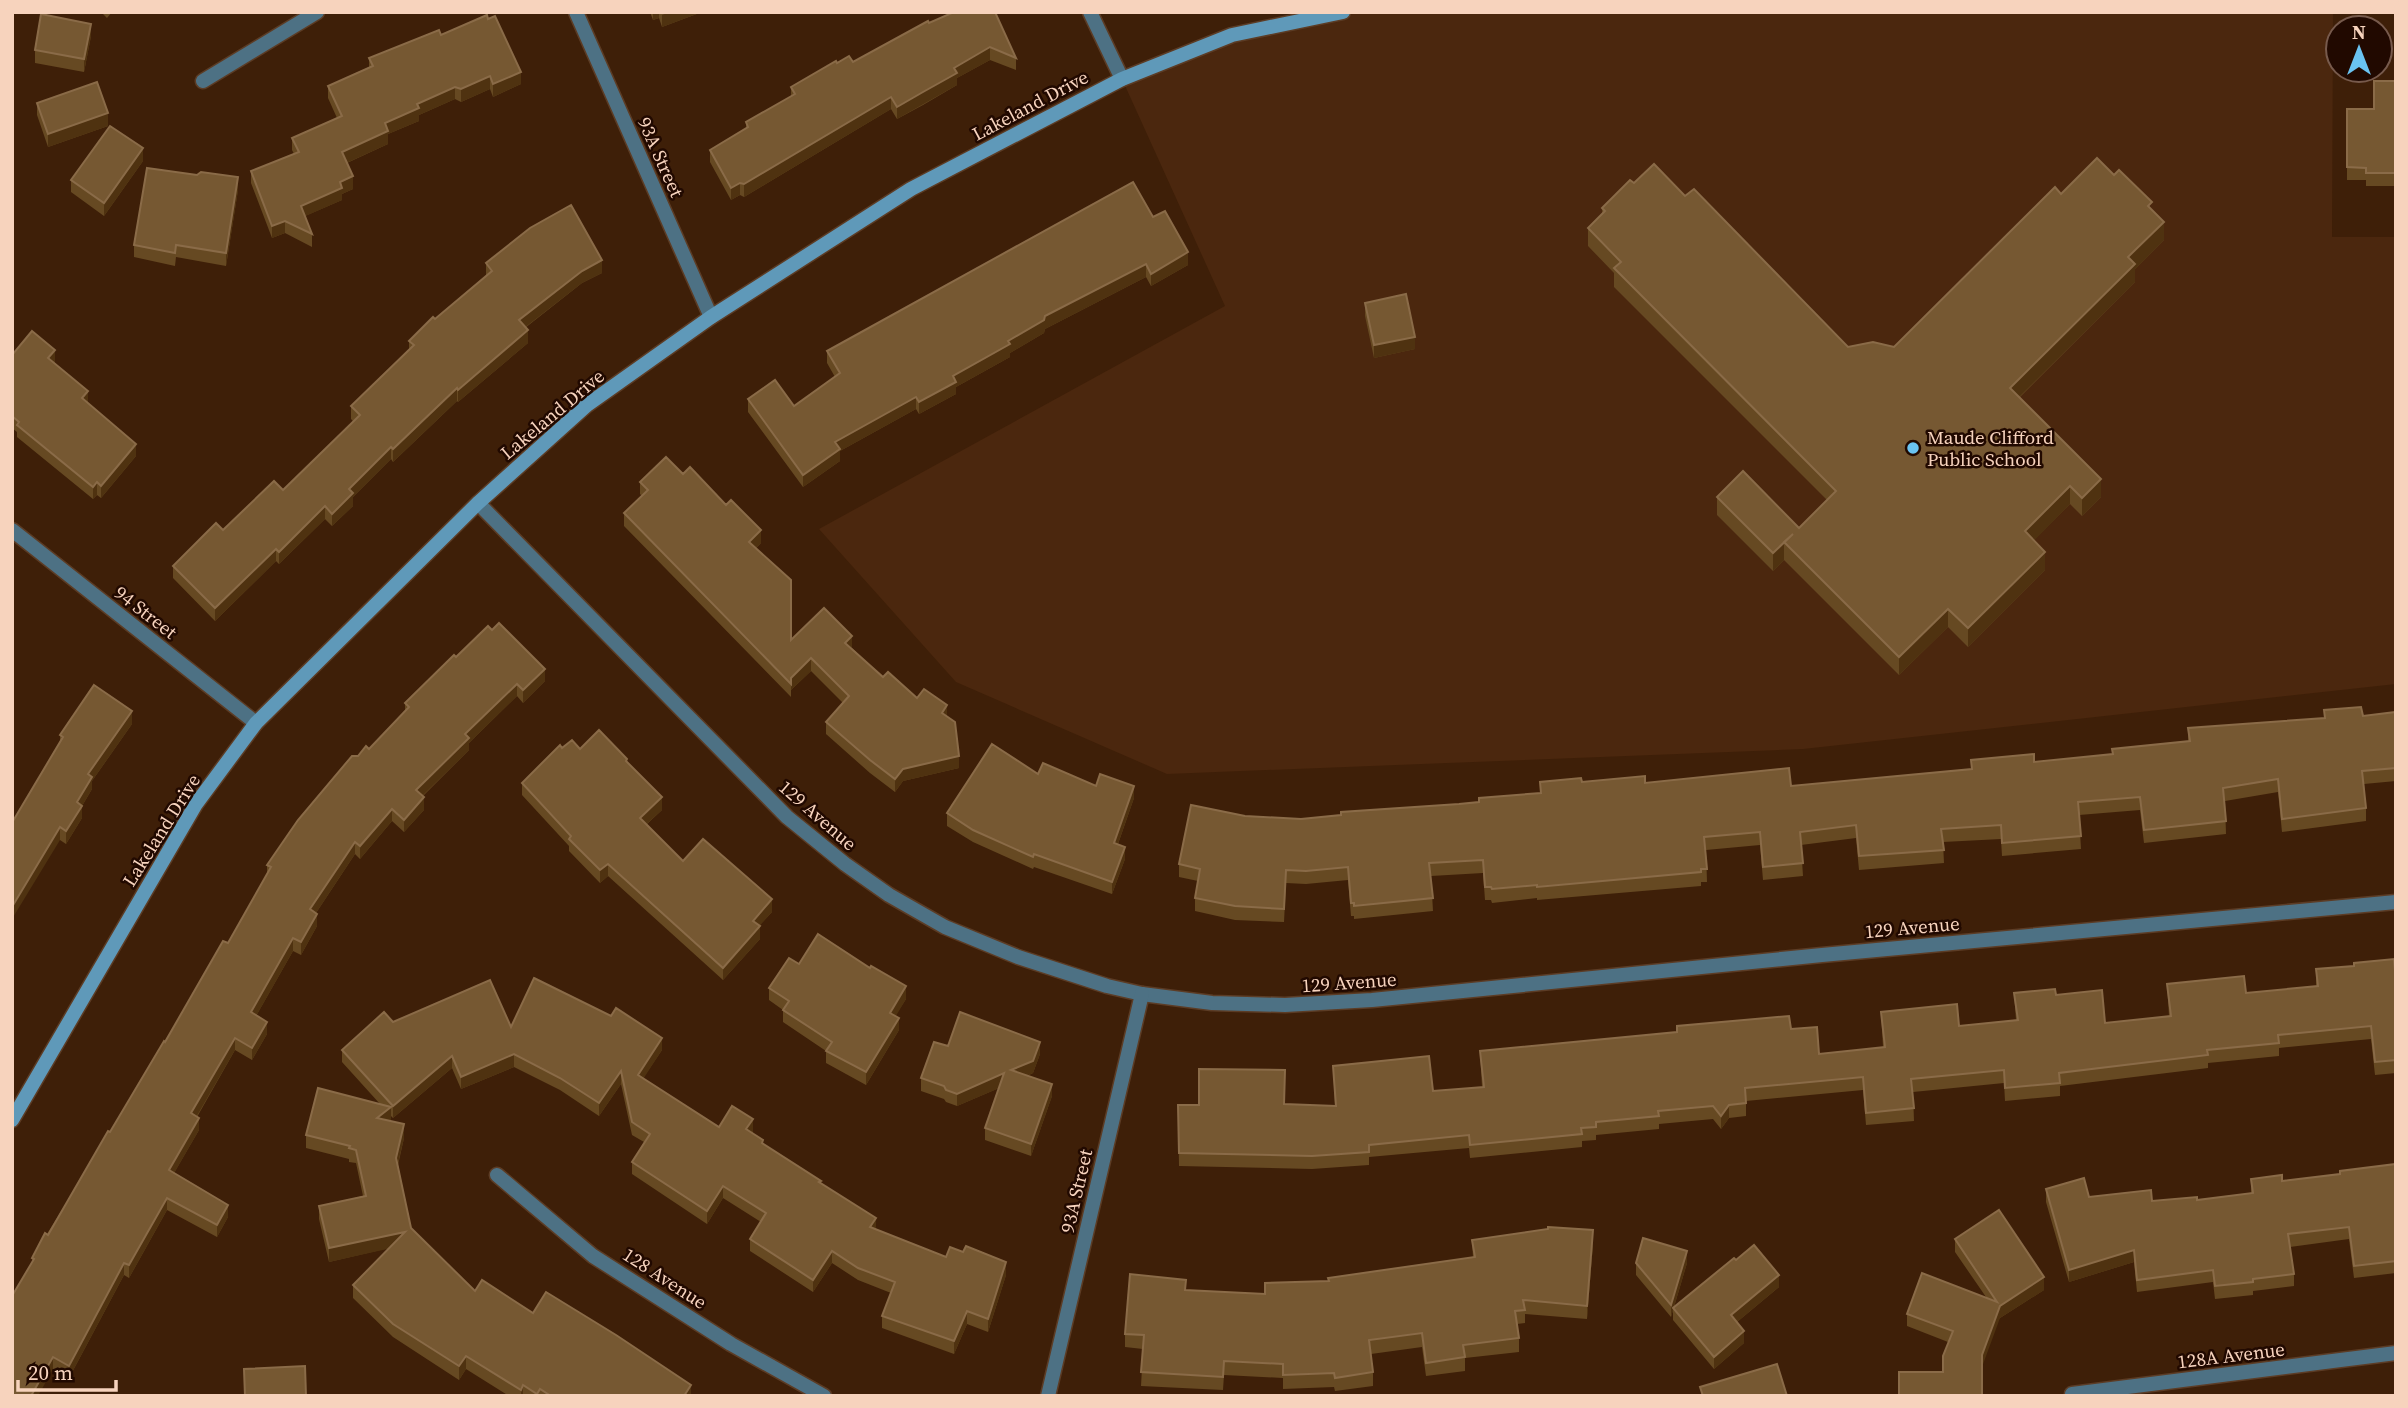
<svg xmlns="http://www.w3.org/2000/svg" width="2408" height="1408" font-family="'Source Serif 4',serif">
<rect width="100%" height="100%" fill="#3e1f08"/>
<path fill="#4b270e" d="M1343,12H2333L2332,237H2396V684L1803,749L1167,774L956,682L819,529L1225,306L1122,79L1232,35Z"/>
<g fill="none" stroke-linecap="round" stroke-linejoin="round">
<defs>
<g id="street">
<path d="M576,12L711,317"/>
<path d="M1090,12L1122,79"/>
<path d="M203,81L317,12"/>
<path d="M478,503L787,817L845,864L889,895L945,927L1018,957L1107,986L1142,994L1212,1003L1285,1005L1372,1000L1822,955L2396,902"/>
<path d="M12,530L256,723"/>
<path d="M497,1175L593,1256L731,1344L824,1396"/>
<path d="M2072,1394L2396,1353"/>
<path d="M1048,1396L1142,994"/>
</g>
<path id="secondary" d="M12,1120L196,804L256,723L478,503L587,405L711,317L911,189L1122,79L1232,35L1343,12"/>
</defs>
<use href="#street" stroke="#5c3c25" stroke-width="17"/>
<use href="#secondary" stroke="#5c3c25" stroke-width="17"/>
<use href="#street" stroke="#4d7184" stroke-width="14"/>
<use href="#secondary" stroke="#5f99b9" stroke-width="14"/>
</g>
<g fill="#664922">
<path d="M101,12H112L107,18Z"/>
<path d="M650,12H702L662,27L659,18L653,20Z"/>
<path d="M929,23L1016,58V70L990,60L957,78V85L923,105L897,119L891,109L744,197L740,195L731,200L710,162V150L746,128V122L791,97V87L853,62Z"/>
<path d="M441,35L521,84L493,97L490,89L461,102L455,99L419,115V121L388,134V144L347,163L353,189L342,194V200L305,216L312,234V247L285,233L272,238L251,183V171L294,154L292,150V138L337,118L328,98V86L369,67V58Z"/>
<path d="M91,36L84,72L35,63V50Z"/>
<path d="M2396,81L2395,186H2366V180H2347V109H2374Z"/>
<path d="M37,103L108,126L48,147L37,115Z"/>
<path d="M143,161L104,216L71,192V180Z"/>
<path d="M197,175L238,190L226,266L176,257L175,266L134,257V245Z"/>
<path d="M2114,175L2152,210L2164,240L2135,269V282L2020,397L2101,497L2082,516L2070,504L2034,540L2045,570L1968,647L1948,627L1899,675L1784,560L1773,571L1717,515V497L1799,528L1827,500L1614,287V273L1588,246V228L1602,215V208L1634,183L1685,196L1848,347H1894L2061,194Z"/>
<path d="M1153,217L1188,265L1151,286L1146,277L1045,329L1044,333L1010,353V357L956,387V394L919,414L916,409L840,451V461L803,487L748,412V399L794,406L835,377L827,363V351Z"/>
<path d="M486,263L602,273L582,283L525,328L528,343L458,402L457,401L393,462L391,459L353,497V506L332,526L325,519L279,564L276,561L215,621L173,578V566L283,490L354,422L351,419V406L409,349V341L486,276Z"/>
<path d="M1365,303L1415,349L1374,358L1365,316Z"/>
<path d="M12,355L55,362L54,363L88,403L136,456L101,498L97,495L93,499L17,437V432L12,428Z"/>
<path d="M683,474L761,543L756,548L791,640L852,648L883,677L947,717L959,768L903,781L895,792L870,773L826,734V722L843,703L811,671L791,690V697L624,526V513L642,496L640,494V482Z"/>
<path d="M456,657L545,681L523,703L517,696L469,743V750L423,796L424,810L404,832L392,821L360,859L355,854L316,913L317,926L301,955L293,951L256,1016L267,1034L252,1060L235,1050L197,1117L199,1130L174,1173L228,1217L217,1237L167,1210L129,1278L124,1275L69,1378L53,1369L32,1258L228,943L267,874V865L358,756L369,749L405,711V703Z"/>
<path d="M2324,710L2363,716L2396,712V781L2364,784L2366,808V821L2282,832L2278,792L2225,801L2226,834L2144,843L2140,810L2079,815L2081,849L2002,856L2001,839L1943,842L1944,863L1859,870L1856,838L1801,845L1803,876L1763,880L1760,845L1706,850L1707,882H1701V886L1537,900V898L1492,903L1491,900H1485L1483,873L1431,876L1433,911L1354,919V916H1351L1348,880L1306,884L1286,883L1284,922L1235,920L1195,911V898L1198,881L1179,877V864L1245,816L1301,819L1479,802L1540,793V782L1645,783L1791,786L1971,769V760L2034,762L2112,754L2188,742V728L2324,718Z"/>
<path d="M132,724L92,781V789L82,806V818L66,844L60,840L13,821L60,742V735Z"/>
<path d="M562,748L580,749L627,763L662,810L647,824L683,861L772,912L759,926L760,939L723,980L608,876L600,883L569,851V846L522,795V783Z"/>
<path d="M1038,774L1096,786L1134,798L1118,844L1125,859L1112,894L1034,867L1033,869L973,842L947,826V813Z"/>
<path d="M799,964L906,999L895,1016L899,1030L866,1085L826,1063V1051L783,1022V1010L769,1000V988Z"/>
<path d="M2316,969L2396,983V1073L2375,1075L2371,1039L2279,1048V1056L2208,1063V1068L2060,1086V1096L2005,1101L2004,1083L1913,1092L1914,1121L1866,1125L1863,1090L1746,1101V1116L1729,1118L1721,1129L1713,1119L1659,1124V1129L1596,1135V1140L1582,1141V1147L1470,1158L1469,1148L1369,1157V1165L1312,1169L1179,1166L1178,1105L1285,1104L1335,1106L1333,1066L1433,1091L1482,1087L1480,1051L1677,1032V1026L1791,1029L1819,1054L1883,1047L1881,1012L1959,1026L2016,1020L2014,993L2056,995L2105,1023L2169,1016L2167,984L2246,993L2316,986Z"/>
<path d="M393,1022L511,1027L662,1050L643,1078L719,1127L753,1131L752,1133L763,1144L821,1183L876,1229L946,1257L1006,1275L988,1332L967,1324L954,1354L882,1328V1316L891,1293L858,1280L832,1263L813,1292L750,1251V1239L761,1222L723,1198L707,1224L632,1174V1162L644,1142L632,1135L621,1084L599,1116L560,1090L514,1067L461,1089L452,1068L393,1118L391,1116V1120L389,1121L404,1138L398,1165L411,1228L475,1291L533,1313L691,1396H509L466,1369L459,1380L393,1337L353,1298V1285L389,1248L329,1262L319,1219V1206L363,1196L356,1163L349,1162V1159L306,1148V1135L380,1104L342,1062V1050Z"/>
<path d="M948,1046L1040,1054L1033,1073L1027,1076L1052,1096L1031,1156L985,1140V1128L999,1088L957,1106L946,1102L944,1099L921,1091V1078Z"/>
<path d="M2396,1164V1273L2354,1278L2349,1239L2290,1247L2294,1274V1286L2253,1291V1295L2215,1299L2213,1282L2137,1292L2134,1262L2069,1282L2046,1202V1189L2089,1197L2152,1201L2197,1200L2251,1193V1179L2282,1181L2340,1174Z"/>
<path d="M1955,1239L2044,1290L2000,1318L1943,1372L1948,1342L1907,1326V1314L1986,1297L1955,1252Z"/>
<path d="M1472,1240L1593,1244L1587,1319L1525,1314V1323L1517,1324L1519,1338V1352L1465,1358V1371L1426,1376L1422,1347L1371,1354L1373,1372V1386L1335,1391L1334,1387L1283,1389V1378L1224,1375L1223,1390L1141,1386L1143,1349L1125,1347V1334L1186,1290L1265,1294L1328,1281L1473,1258Z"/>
<path d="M1736,1260L1779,1287L1737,1322L1744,1343L1714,1369L1673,1320V1310L1671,1317L1636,1275V1263H1687L1674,1307Z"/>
</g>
<g fill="#4f3210">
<path d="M653,12H659V18L653,20Z"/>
<path d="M670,12H702L662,27V15Z"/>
<path d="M91,24V36L84,72V59Z"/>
<path d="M990,47V60L957,78V85L897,119V107L954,68Z"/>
<path d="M521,72V84L493,97V84Z"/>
<path d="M490,76V89L461,102V89Z"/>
<path d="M455,87V99L419,115V121L388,134V144L342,165V152L385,123L417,104Z"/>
<path d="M891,97V109L744,197V184Z"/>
<path d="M108,113V126L48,147V134Z"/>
<path d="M143,148V161L104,216V203Z"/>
<path d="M353,176V189L342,194V200L301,218V206L340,182Z"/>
<path d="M238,177V190L226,266V253Z"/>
<path d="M740,183V195L731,200V188Z"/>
<path d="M285,221V233L272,238V226Z"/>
<path d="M2164,222V240L2135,269V282L2010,406V388L2128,257Z"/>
<path d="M1188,252V265L1151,286V274Z"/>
<path d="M602,260V273L582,283L519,332V320L582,271Z"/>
<path d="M1146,264V277L1045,329L1044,333L1010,353V357L956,387V394L919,414V402L953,376L1045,316Z"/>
<path d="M528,330V343L458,402V390Z"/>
<path d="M1415,337V349L1374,358V345Z"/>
<path d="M55,350V362L48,371V358Z"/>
<path d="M457,388V401L393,462V449Z"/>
<path d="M88,391V403L82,398Z"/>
<path d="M916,397V409L840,451V461L803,487V475L835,442Z"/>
<path d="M136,444V456L101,498V486Z"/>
<path d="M391,447V459L353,497V506L332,526V514L349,489Z"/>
<path d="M2101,479V497L2082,516V498Z"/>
<path d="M97,482V495L93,499V487Z"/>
<path d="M2070,486V504L2025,550V531Z"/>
<path d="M325,506V519L279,564V552Z"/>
<path d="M761,530V543L749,554V542Z"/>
<path d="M1784,542V560L1773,571V553Z"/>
<path d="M276,549V561L215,621V608Z"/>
<path d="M2045,552V570L1968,647V628Z"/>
<path d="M1948,609V627L1899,675V657Z"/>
<path d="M852,636V648L845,655V643Z"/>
<path d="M811,658V671L791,690V678Z"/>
<path d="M545,669V681L523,703V690Z"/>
<path d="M517,684V696L469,743V750L416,802V790L465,734Z"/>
<path d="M947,705V718L942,713Z"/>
<path d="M132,711V724L92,781V789L82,806V818L66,844V831L88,774Z"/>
<path d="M959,756V768L903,781L895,792V779L903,769Z"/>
<path d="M1134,786V798L1114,855V843Z"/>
<path d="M424,797V810L404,832V820Z"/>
<path d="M662,797V810L640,830V818Z"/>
<path d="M392,809V821L360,859V846Z"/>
<path d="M60,827V840L12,919V907Z"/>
<path d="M355,842V854L310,922V909Z"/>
<path d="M1125,847V859L1112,894V882Z"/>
<path d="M608,864V876L600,883V870Z"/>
<path d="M772,899V912L753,933V921Z"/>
<path d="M317,914V926L301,955V942Z"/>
<path d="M760,926V939L723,980V968Z"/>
<path d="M293,938V951L251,1025V1012Z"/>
<path d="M906,986V999L890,1026V1013Z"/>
<path d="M899,1018V1030L866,1085V1072Z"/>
<path d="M267,1022V1034L252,1060V1048Z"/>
<path d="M235,1038V1050L191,1126V1113Z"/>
<path d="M662,1038V1050L638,1087V1075Z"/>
<path d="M1040,1042V1054L1033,1073L1011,1083V1070Z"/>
<path d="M514,1054V1067L461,1089V1077Z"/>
<path d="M452,1056V1068L393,1118V1106Z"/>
<path d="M621,1071V1084L599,1116V1103Z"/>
<path d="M1004,1073V1086L957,1106V1094Z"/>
<path d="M1052,1084V1096L1031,1156V1144Z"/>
<path d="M1729,1105V1118L1721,1129V1116Z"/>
<path d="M391,1107V1120L377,1131V1118Z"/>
<path d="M199,1118V1130L169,1182V1170Z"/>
<path d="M753,1119V1131L746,1142V1129Z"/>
<path d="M404,1124V1138L396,1171V1158Z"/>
<path d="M723,1186V1198L707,1224V1211Z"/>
<path d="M167,1198V1210L129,1278V1265Z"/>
<path d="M228,1205V1217L217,1237V1225Z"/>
<path d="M876,1218V1231L870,1227Z"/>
<path d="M1593,1230V1244L1587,1319V1306Z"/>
<path d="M405,1232V1245L329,1262V1248Z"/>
<path d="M2134,1250V1262L2069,1282V1270Z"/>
<path d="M832,1251V1263L813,1292V1280Z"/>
<path d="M1687,1251V1263L1671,1317V1305Z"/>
<path d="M1006,1262V1275L988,1332V1319Z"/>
<path d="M124,1263V1275L69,1378V1366Z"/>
<path d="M1779,1275V1287L1731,1327V1315Z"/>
<path d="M2044,1277V1290L2000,1318L1982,1367V1355L2000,1306Z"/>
<path d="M967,1311V1324L954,1354V1341Z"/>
<path d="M1744,1331V1343L1714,1369V1357Z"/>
<path d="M466,1356V1369L459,1380V1366Z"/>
<path d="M53,1357V1369L38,1396H31Z"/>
<path d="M523,1385V1396H521V1390Z"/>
<path d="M691,1385V1396H684Z"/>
</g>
<g fill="#765832" stroke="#8a6b48" stroke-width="2">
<path d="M954,12H995L1016,58L990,47L954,68L957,73L923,92L897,107L891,97L744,184L740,183L731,188L710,150L748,127L746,122L795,94L791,87L836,61L837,63L849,56L853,62L928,21L929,23Z"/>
<path d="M41,14L91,24L84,59L35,50Z"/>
<path d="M487,15L488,19L495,16L521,72L493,84L490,76L461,89L455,87L417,104L419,108L385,123L388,131L342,152L353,176L340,182L342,188L301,206L312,234L285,221L272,226L251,171L299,152L292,138L342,116L328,86L373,66L369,58L439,30L441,35Z"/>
<path d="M2374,81H2396L2395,173H2366V168L2347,167V109H2374Z"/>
<path d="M97,82L108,113L48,134L37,103Z"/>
<path d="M110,126L143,148L104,203L71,180Z"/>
<path d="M2097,158L2114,175L2119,170L2152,202L2148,206L2164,222L2128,257L2135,264L2010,388L2101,479L2082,498L2070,486L2025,531L2045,552L1968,628L1948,609L1899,657L1784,542L1793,534L1773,553L1717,497L1743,471L1799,528L1836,491L1614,268L1621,262L1588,228L1605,211L1602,208L1630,180L1634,183L1654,164L1685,196L1694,189L1848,347L1873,342L1894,347L2055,187L2061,194Z"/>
<path d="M147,168L197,175L201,172L238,177L226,253L176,245L175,253L134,245Z"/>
<path d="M1133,182L1153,217L1165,211L1188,252L1151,274L1146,264L1045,316L1044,320L1008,341L1010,344L953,376L956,382L919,402L916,397L835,442L840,449L803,475L748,399L775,380L794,406L840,373L827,351Z"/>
<path d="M571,205L602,260L582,271L519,320L528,330L458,390L457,388L393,449L391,447L349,489L353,493L332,514L325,506L279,552L276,549L215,608L173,566L216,523L223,530L274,481L283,490L360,415L351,406L414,345L409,341L433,317L435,319L492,271L486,263L530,228Z"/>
<path d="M1406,294L1415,337L1374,345L1365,303Z"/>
<path d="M32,331L55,350L48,358L88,391L82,398L136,444L101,486L97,482L93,487L17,425L19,422L12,416V355Z"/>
<path d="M666,457L683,474L690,467L726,505L731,500L761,530L749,542L791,580V640L824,608L852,636L845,643L883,677L888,672L917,698L924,689L947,705L942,713L955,722L959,756L903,769L895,779L870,760L826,722L849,696L811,658L791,678V684L624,513L648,490L640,482Z"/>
<path d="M499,623L545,669L523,690L517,684L465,734L469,738L416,790L424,797L404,820L392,809L360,846L355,842L310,909L317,914L301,942L293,938L251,1012L267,1022L252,1048L235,1038L191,1113L199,1118L169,1170L228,1205L217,1225L167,1198L129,1265L124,1263L69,1366L53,1357L31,1396H12V1296L34,1259L32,1258L45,1233L48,1235L108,1131L110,1132L164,1041L165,1042L223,941L228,943L271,867L267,865L298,820L352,756H358L366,746L369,749L409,707L405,703L454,655L456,657L488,626L492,630Z"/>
<path d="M94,685L132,711L88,774L92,777L77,802L82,806L66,831L60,827L12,907V821H13L63,737L60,735Z"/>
<path d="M2361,707L2363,716L2396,712V768L2362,771L2366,808L2282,819L2278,779L2223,788L2226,821L2144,830L2140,797L2078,802L2081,836L2002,843L2001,825L1941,829L1944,850L1859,856L1856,825L1800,832L1803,863L1763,867L1760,832L1704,837L1707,869H1701V872L1537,887V885L1492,889L1491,887H1485L1483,860L1429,863L1433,898L1354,906V903H1351L1348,867L1306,871L1286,870L1284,909L1235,906L1195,898L1200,869L1179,864L1191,805L1245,816L1301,819L1341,815V812L1459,804L1479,802V798L1541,793L1540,782L1581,778L1582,782L1645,776V783L1789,768L1791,786L1972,769L1971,760L2034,754V762L2113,754L2112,749L2190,741L2188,728L2325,718L2324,710Z"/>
<path d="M599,730L627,759L626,761L662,797L640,818L683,861L703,839L772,899L753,921L760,926L723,968L608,864L600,870L569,839L571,836L522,783L560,745L562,748L572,740L580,749Z"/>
<path d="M992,744L1038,774L1043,763L1096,786L1100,774L1134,786L1114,843L1125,847L1112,882L1034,854L1033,857L973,830L947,813Z"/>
<path d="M818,934L870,968L871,966L906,986L890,1013L899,1018L866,1072L826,1051L832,1042L783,1010L789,1001L769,988L789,958L799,964Z"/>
<path d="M2394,959L2396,983V1060L2375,1062L2371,1026L2278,1035L2279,1043L2207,1050L2208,1055L2059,1073L2060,1083L2005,1088L2004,1070L1911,1079L1914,1108L1866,1113L1863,1077L1745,1088L1746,1103L1729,1105L1721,1116L1713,1106L1658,1111L1659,1116L1596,1122V1127L1581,1128L1582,1134L1470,1145L1469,1135L1369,1145V1152L1312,1156L1179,1153L1178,1105H1199V1069L1285,1070L1284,1104L1336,1106L1333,1066L1429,1056L1433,1091L1484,1087L1480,1051L1677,1032V1026L1789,1016L1791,1029L1817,1027L1819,1054L1885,1047L1881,1012L1957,1004L1959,1026L2018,1020L2014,993L2055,989L2056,995L2102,990L2105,1023L2171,1016L2167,984L2244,976L2246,993L2318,986L2316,969L2354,966V963Z"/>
<path d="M534,978L611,1016L616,1008L662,1038L638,1075L719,1127L732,1106L753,1119L746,1129L763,1140L762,1143L821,1181L819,1182L876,1218L870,1227L946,1257L950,1247L963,1252L966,1246L1006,1262L988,1319L967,1311L954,1341L882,1316L895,1282L858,1268L832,1251L813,1280L750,1239L766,1213L723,1186L707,1211L632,1162L650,1134L632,1122L621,1071L599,1103L560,1078L514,1054L461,1077L452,1056L393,1106L342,1050L384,1012L393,1022L490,980L511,1027Z"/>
<path d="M960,1012L1040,1042L1033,1061L1011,1070L1052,1084L1031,1144L985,1128L1004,1073L957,1094L946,1090L944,1086L921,1078L934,1042L948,1046Z"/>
<path d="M318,1088L391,1107L377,1118L404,1124L396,1158L411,1228L475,1291L482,1280L533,1313L546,1292L616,1335L691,1385L684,1396H551L540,1389L537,1394L523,1385L521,1390L466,1356L459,1366L393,1324L353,1285L405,1232L329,1248L319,1206L366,1196L356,1150L349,1148L350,1146L306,1135Z"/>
<path d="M2396,1164V1261L2354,1266L2349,1227L2288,1234L2294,1274L2253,1279V1282L2215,1286L2213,1270L2137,1280L2134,1250L2069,1270L2046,1189L2084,1178L2089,1197L2151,1190L2152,1201L2197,1197V1200L2253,1193L2251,1179L2282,1175V1181L2340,1174V1171Z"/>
<path d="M1999,1210L2044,1277L2000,1306L1982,1355V1396H1899V1372H1943V1356L1953,1331L1907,1314L1922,1273L1997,1302L1955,1239Z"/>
<path d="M1548,1227L1593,1230L1587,1306L1523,1300L1525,1310L1515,1311L1519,1338L1463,1345L1465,1357L1426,1363L1422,1333L1369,1340L1373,1372L1335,1378L1334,1373L1283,1375V1364L1224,1361L1223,1377L1141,1372L1144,1335L1125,1334L1130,1274L1186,1280L1185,1290L1265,1294V1283L1329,1281L1328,1278L1475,1257L1472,1240L1548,1229Z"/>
<path d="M1643,1238L1687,1251L1671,1305L1636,1263Z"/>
<path d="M1754,1245L1779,1275L1731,1315L1744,1331L1714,1357L1673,1308L1734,1258L1736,1260Z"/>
<path d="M1777,1364L1787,1396H1703L1700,1387Z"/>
<path d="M305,1366L306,1396H245L244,1369Z"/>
</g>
<circle fill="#6ac3f1" stroke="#210900" stroke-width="2.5" cx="1913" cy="448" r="7"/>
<g text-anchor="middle" stroke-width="5" stroke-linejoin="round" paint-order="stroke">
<g font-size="19" fill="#f7d3bd" stroke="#210900">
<text transform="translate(1030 105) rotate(-28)" y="7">Lakeland Drive</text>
<text transform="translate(661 157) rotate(66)" y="7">93A Street</text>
<text transform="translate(552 414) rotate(-40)" y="7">Lakeland Drive</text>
<text transform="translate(146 612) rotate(38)" y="7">94 Street</text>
<text transform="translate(818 815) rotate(41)" y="7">129 Avenue</text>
<text transform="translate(161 830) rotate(-58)" y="7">Lakeland Drive</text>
<text transform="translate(1912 927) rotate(-5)" y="7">129 Avenue</text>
<text transform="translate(1349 982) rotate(-4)" y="7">129 Avenue</text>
<text transform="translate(1076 1191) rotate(-77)" y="7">93A Street</text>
<text transform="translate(665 1278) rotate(33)" y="7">128 Avenue</text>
<text transform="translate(2231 1355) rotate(-7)" y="7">128A Avenue</text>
</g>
<g font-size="19" fill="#f7d3bd" stroke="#210900" text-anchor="start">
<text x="1927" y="444">Maude Clifford<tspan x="1927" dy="22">Public School</tspan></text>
</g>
</g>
<rect width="2408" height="1408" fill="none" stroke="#f7d3bd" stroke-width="28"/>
<g transform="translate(2359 49)"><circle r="33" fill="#210900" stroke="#775a4c" stroke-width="2"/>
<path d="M0-5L12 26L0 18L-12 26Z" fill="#6ac3f1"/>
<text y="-10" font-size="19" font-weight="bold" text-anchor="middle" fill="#f7d3bd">N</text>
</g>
<path d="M18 1380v10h98v-10" fill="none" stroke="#f7d3bd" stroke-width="3.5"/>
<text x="28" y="1380" font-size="21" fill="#f7d3bd" stroke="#210900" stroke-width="5" paint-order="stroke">20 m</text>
</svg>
